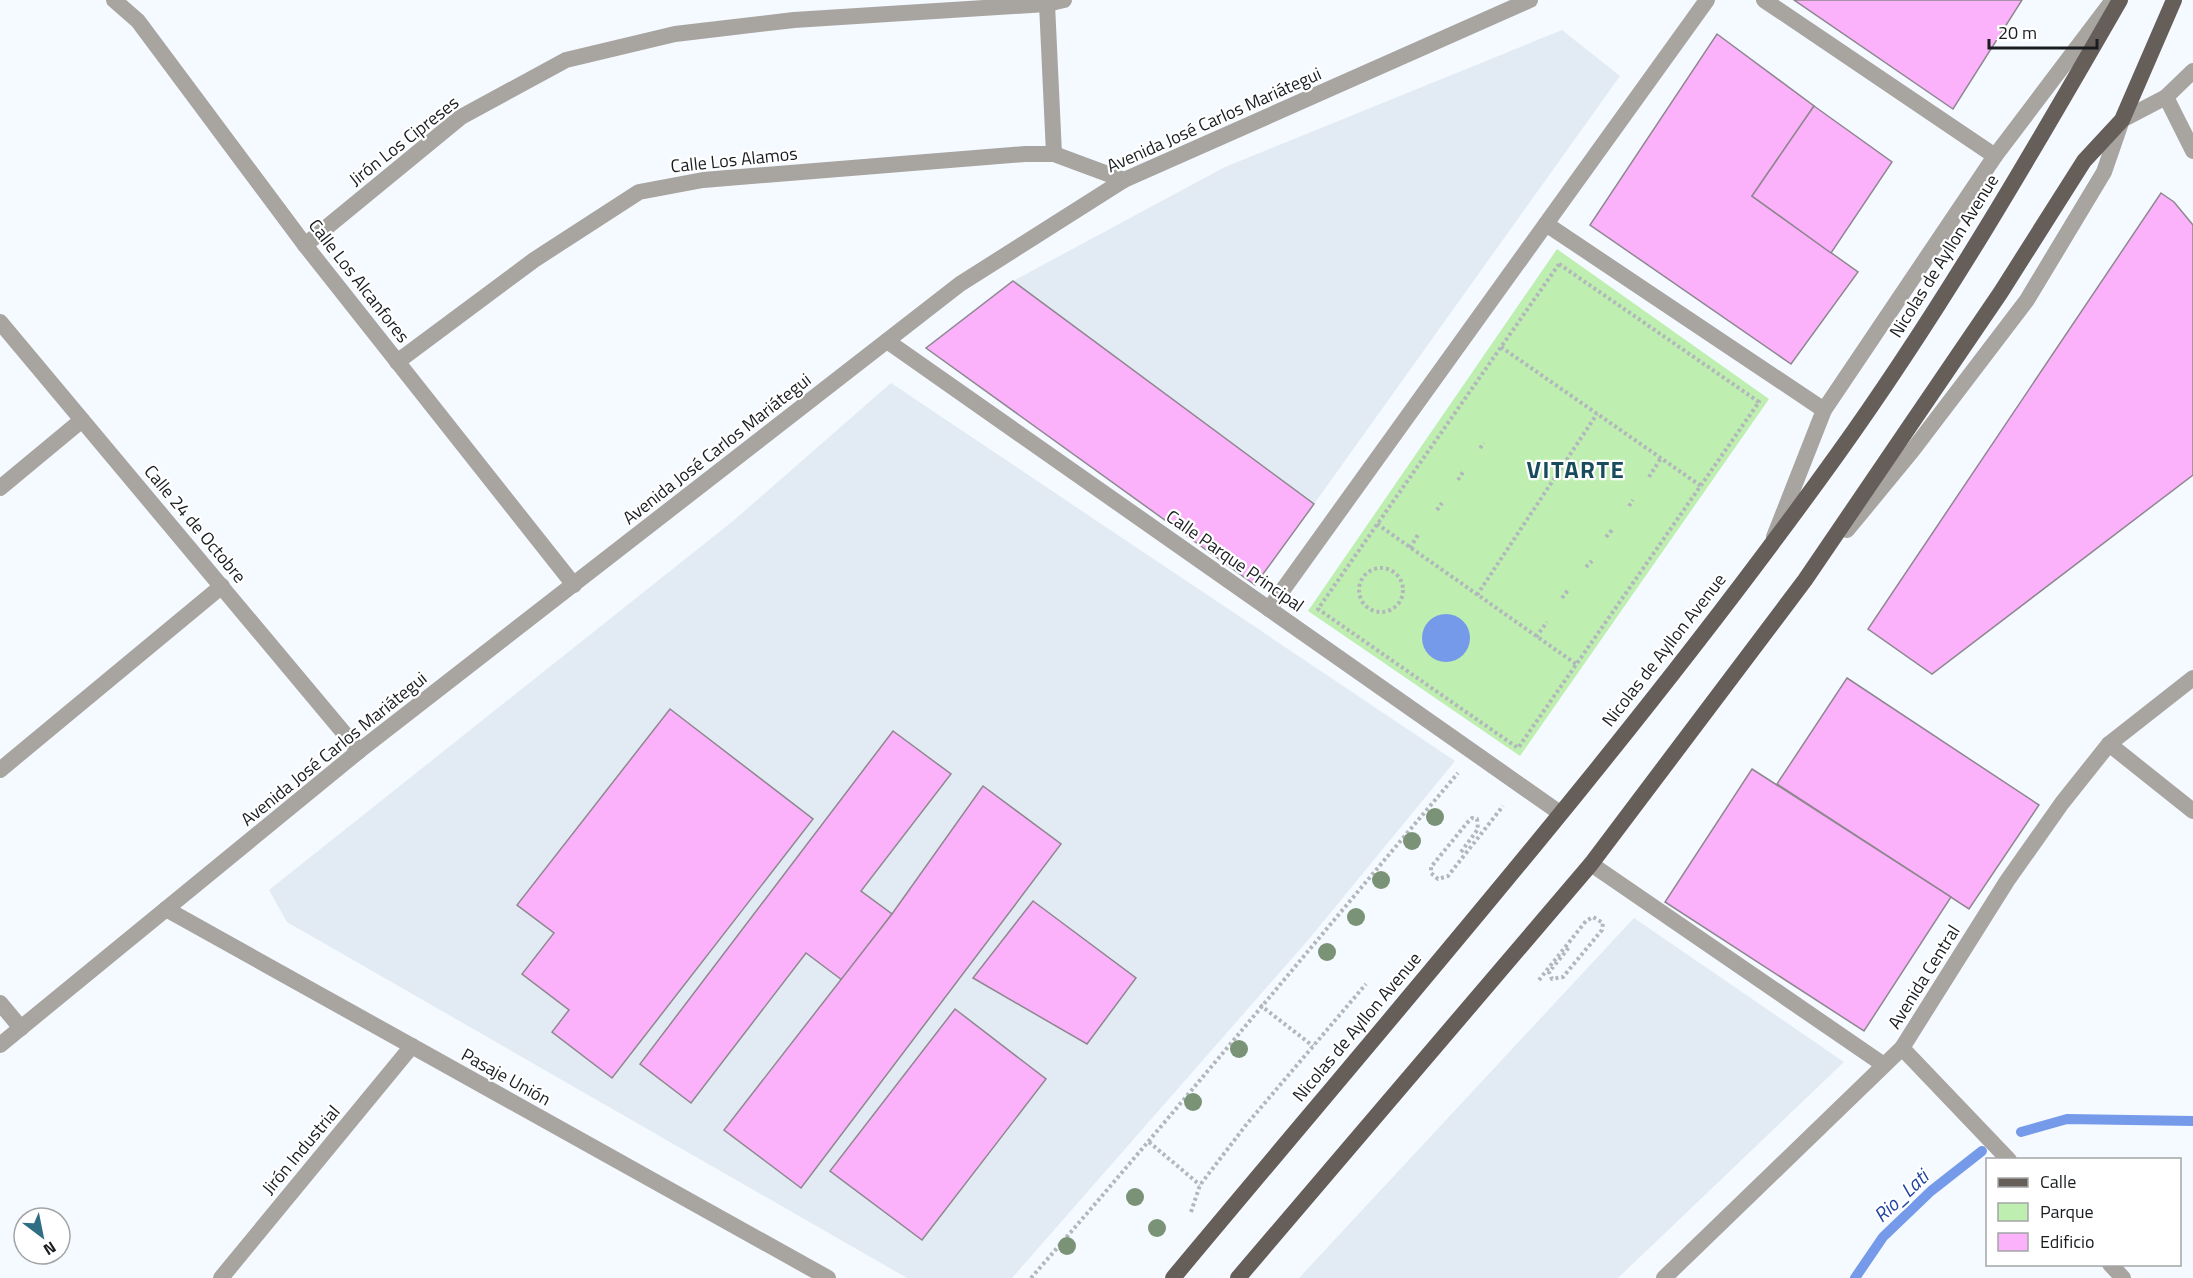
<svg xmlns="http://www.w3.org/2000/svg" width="2193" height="1278" font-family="'Titillium Web',sans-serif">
<rect width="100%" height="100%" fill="#f4faff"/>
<g fill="#e2eaf3">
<path d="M1562,30L1620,76L1314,504L1013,281L1225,167Z"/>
<path d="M891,383L1455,761L1309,939L1012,1278H907L287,922L269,890L733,521Z"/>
<path d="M1634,918L1844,1062L1618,1278H1299Z"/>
</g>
<path fill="#bfeeb1" d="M1557,249L1769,399L1520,756L1308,611Z"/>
<circle fill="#759aea" cx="1446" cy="638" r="24"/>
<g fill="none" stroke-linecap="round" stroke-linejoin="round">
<g stroke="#759aea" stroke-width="10">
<path d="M2021,1132L2067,1119L2193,1121"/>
<path d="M1855,1278L1883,1237L1931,1191L1982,1151"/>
</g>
</g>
<g fill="#fbb2fb" stroke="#8f878f" stroke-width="1.5">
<path d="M1794,0H2022L1953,109Z"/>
<path d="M1717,34L1814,106L1752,196L1858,272L1791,364L1590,225Z"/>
<path d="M1814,106L1892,162L1831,253L1752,196Z"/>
<path d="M2161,193L2174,202L2193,225V475L1932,674L1868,629Z"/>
<path d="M1013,281L1314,504L1255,585L926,348Z"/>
<path d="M1847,678L2039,805L1969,909L1777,784Z"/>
<path d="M670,709L813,819L612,1078L552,1032L569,1010L522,974L554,933L517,905Z"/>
<path d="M893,731L951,774L861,891L892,914L842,980L806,953L691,1103L640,1064Z"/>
<path d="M1752,769L1951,897L1864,1031L1665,902Z"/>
<path d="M983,786L1061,844L801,1188L724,1130L892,914Z"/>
<path d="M1033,901L1136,978L1087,1044L973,978Z"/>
<path d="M955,1009L1046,1079L922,1240L830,1171Z"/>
</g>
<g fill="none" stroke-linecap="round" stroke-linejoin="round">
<g stroke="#b2b7bc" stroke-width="4" stroke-dasharray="3 3" stroke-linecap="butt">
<path d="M1559,264L1759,402L1518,748L1318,609Z"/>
<path d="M1501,347L1701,486"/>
<path d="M1480,448L1484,443"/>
<path d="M1649,477L1661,458"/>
<path d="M1458,480L1463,472"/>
<path d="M1629,506L1633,500"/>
<path d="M1437,510L1442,503"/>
<path d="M1377,524L1576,664"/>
<path d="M1606,537L1612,530"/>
<path d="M1410,548L1419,533"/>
<path d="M1586,567L1592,561"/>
<circle cx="1381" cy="590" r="22"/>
<path d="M1477,595L1597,414"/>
<path d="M1562,598L1568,590"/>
<path d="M1536,637L1547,622"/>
<path d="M1461,852L1478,829L1477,819L1472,818L1467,823L1431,867V873L1438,879L1448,876L1503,806"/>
<path d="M1539,980L1586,921L1593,917L1603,923L1602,930L1563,977L1552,979L1549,972L1570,946"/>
<path d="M1260,1005L1313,1046"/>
<path d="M1149,1142L1200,1185"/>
<path d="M1191,1212L1200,1185L1246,1125L1366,984"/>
<path d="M1031,1278C1176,1112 1315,941 1458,773"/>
</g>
<path stroke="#a8a4a0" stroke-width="16" d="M2166,97L2193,151"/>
<g stroke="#a8a4a0" stroke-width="16">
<path d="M114,0L138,21L305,245L574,585"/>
<path d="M1764,0L1995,156"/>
<path d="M1047,4L1054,154"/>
<path d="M1546,224L1824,410"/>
<path d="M305,245L461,117L566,60L675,34L794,20L1047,4L1064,0"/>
<path d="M887,341L1560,813"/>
<path d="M397,362L534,260L639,192L703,180L1025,154H1054L1124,180"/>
<path d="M0,488L82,420"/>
<path d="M1847,530L1912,451L2027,300L2104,172L2122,120L2166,97L2193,71"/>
<path d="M1774,537L1824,410L1995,156L2113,0"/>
<path d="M1269,609L1707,0"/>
<path d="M2109,744L2193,811"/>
<path d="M0,770L222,586"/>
<path d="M1591,864L1884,1065"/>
<path d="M166,909L828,1278"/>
<path d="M0,1003L21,1028"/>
<path d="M1902,1048L2009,1160"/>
<path d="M2110,1264L2123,1278"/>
<path d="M221,1278L412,1046"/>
</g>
<g stroke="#a8a4a0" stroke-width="16">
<path d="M0,322L359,751"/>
<path d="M0,1045L359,751L960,284L1124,180L1530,0"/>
<path d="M1664,1278L1902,1048L2007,881L2062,803L2109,744L2193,678"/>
</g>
<g stroke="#665e59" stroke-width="16">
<path d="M1173,1278C1398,1008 1632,741 1837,455C1941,310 2031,155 2120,0"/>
<path d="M1238,1278L1591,864L1805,580L2001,292L2084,161L2122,120L2174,0"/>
</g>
</g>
<g fill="#7a9376">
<circle cx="1435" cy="817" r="9"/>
<circle cx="1412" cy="841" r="9"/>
<circle cx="1381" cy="880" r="9"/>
<circle cx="1356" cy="917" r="9"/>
<circle cx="1327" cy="952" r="9"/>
<circle cx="1239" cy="1049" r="9"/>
<circle cx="1193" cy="1102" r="9"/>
<circle cx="1135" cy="1197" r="9"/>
<circle cx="1157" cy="1228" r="9"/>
<circle cx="1067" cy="1246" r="9"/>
</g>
<g text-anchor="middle" stroke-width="4.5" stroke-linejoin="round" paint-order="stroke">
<g font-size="18" fill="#1a1d20" stroke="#fff">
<text transform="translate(1214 120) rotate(-24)" y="6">Avenida José Carlos Mariátegui</text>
<text transform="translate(404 141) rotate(-38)" y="6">Jirón Los Cipreses</text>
<text transform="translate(734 160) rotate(-6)" y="6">Calle Los Alamos</text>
<text transform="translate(1944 256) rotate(-58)" y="6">Nicolas de Ayllon Avenue</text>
<text transform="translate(359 281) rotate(52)" y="6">Calle Los Alcanfores</text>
<text transform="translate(717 449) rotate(-38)" y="6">Avenida José Carlos Mariátegui</text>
<text transform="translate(195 524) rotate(50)" y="6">Calle 24 de Octobre</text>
<text transform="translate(1235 561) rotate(35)" y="6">Calle Parque Principal</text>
<text transform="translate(1664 650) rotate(-52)" y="6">Nicolas de Ayllon Avenue</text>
<text transform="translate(334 749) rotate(-39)" y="6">Avenida José Carlos Mariátegui</text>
<text transform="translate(1924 977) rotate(-58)" y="6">Avenida Central</text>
<text transform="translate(1357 1027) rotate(-50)" y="6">Nicolas de Ayllon Avenue</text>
<text transform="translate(506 1077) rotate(29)" y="6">Pasaje Unión</text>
<text transform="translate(301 1150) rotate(-50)" y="6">Jirón Industrial</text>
</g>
<g font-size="20" font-style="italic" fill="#2045a1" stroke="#fff">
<text transform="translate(1901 1196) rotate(-43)" y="7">Rio_Lati</text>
</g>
<g font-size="24" font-weight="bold" letter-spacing="1.5" fill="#184b5b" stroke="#fff">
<text x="1576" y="478">VITARTE</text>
</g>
</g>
<rect x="1986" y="1158" width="195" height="108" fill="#ffffff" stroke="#a3a5a6" stroke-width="1.5"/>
<rect x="1998" y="1178" width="30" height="9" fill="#665e59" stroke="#a3a5a6" stroke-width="1.5"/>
<text x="2040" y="1188" font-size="18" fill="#1a1d20">Calle</text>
<rect x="1998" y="1203" width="30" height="18" fill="#bfeeb1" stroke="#a3a5a6" stroke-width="1.5"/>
<text x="2040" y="1218" font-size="18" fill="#1a1d20">Parque</text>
<rect x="1998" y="1233" width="30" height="18" fill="#fbb2fb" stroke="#a3a5a6" stroke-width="1.5"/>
<text x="2040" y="1248" font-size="18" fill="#1a1d20">Edificio</text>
<g transform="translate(42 1236) rotate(148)"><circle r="28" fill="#ffffff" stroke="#a3a5a6" stroke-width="1.5"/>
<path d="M0-4.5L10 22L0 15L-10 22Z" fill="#2f6e83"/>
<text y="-9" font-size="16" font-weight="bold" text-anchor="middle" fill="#1a1d20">N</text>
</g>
<path d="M1989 39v9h108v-9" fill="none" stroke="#1a1d20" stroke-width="3"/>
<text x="1998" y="39" font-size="18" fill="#1a1d20" stroke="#ffffff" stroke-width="4.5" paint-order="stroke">20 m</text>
</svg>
